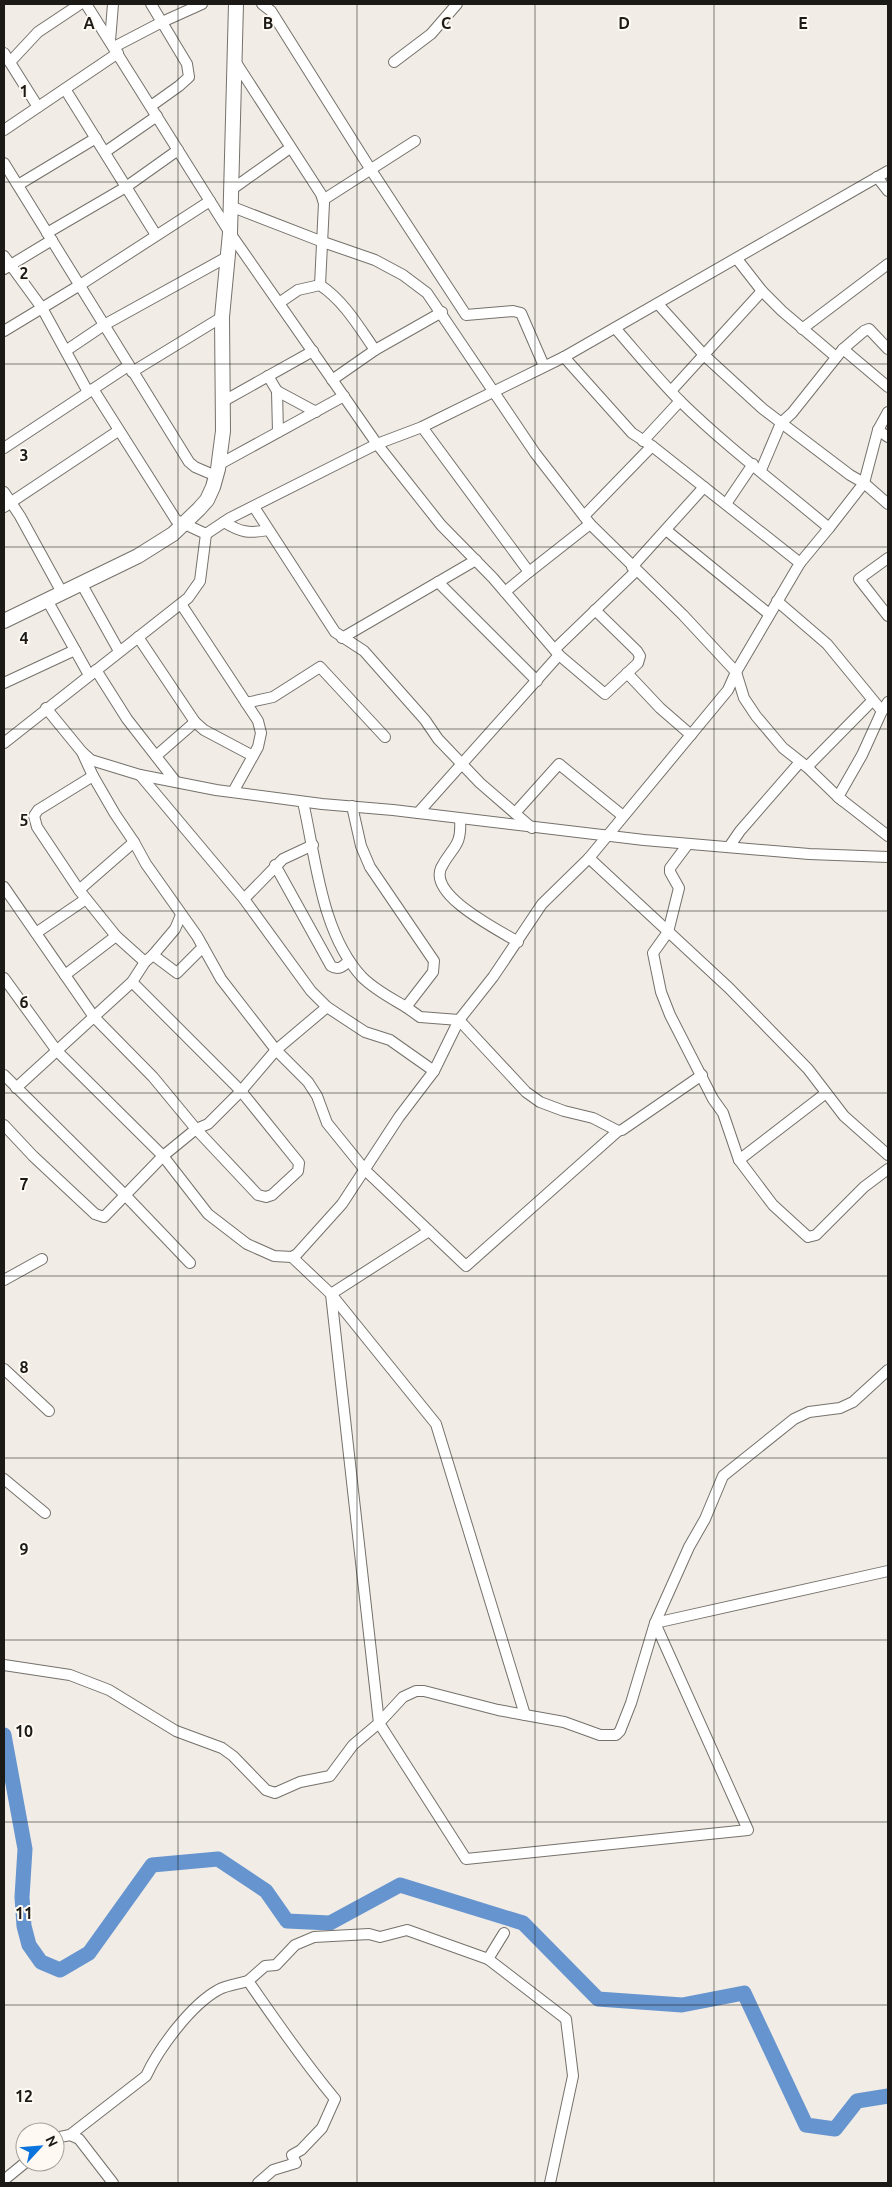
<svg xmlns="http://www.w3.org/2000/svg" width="892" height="2187" font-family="Ubuntu,sans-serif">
<rect width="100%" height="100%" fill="#f1ece5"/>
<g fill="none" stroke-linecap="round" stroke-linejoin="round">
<path stroke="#6694cf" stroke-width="15" d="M4,1735L25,1849L22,1897L24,1926L29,1945L41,1962L60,1970L89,1953L152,1865L218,1859L266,1891L287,1921L330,1923L400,1885L523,1923L598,1999L682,2005L744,1993L806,2125L835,2129L857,2101L888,2096"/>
<defs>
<g id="street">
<path d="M86,4L230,233L377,444L441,525L493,578L559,655L605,694L638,663L640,656L637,651L595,610"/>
<path d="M151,4L187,64L189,77L179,86L151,106"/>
<path d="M262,4L271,11L371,170L466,315L513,311L521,313L544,366"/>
<path d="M110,41L113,4"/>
<path d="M114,47L162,22L202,4"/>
<path d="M4,53L38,107"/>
<path d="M235,61L321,194L324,203L320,285"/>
<path d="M10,62L38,32L80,4"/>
<path d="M394,62L431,34L457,4"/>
<path d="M65,89L156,235"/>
<path d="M4,130L118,53"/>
<path d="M105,152L157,116"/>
<path d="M4,163L189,462L195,467L209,473"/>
<path d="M877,177L888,191"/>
<path d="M18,185L96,138"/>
<path d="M231,190L290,148"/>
<path d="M323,200L415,141"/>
<path d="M230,206L323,242L375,260L403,275L427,293L535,453L590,524L683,615L736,672L744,698L756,716L783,748L807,767L838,797L888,836"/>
<path d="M47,233L126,187L178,150"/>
<path d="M4,256L42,308L88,392"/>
<path d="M737,259L762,291L782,311L836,357"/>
<path d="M4,269L52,240"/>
<path d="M279,303L298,290L320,285C344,301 359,327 375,350"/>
<path d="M658,304L704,355L763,409L850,475L864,483L888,504"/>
<path d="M615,328C637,353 658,379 681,402C727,447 779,486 829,528L800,563"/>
<path d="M802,329L888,264"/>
<path d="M4,331L80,285L210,201"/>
<path d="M843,349L888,387"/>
<path d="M67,350L104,325L227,257"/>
<path d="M132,372L222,317"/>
<path d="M268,376L277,391L278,432"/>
<path d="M332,380L375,350L442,312"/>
<path d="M277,391L316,412"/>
<path d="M671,391L762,291"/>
<path d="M222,402L313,351"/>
<path d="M422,427L529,572L505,592"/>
<path d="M878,430L888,437"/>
<path d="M643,441L680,401"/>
<path d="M4,448L128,366"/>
<path d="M218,465L344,396"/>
<path d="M761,470L781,423L792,413L843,349L864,331L869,329L888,349"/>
<path d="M4,492L20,516L59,587"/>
<path d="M726,504L753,464"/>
<path d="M4,507L118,431"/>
<path d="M254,507L335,632L364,651L425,720L438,739L480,783L532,828"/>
<path d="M584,516L652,446"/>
<path d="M224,522C240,532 249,534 268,530"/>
<path d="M829,528L864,483L878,430L888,412"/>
<path d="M666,530L769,614"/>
<path d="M206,534L230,518L377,444L422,427L564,357L888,171"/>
<path d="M888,558L859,579L888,616"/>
<path d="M632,567L704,487"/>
<path d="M529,572L590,524"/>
<path d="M438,582L537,681"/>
<path d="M81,583L119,651"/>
<path d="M47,600L89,675"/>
<path d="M777,601L827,644L882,711L862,755L838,797L843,801"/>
<path d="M181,604L258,721L261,733L258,747L233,792"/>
<path d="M138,637L195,722L204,730L253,756"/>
<path d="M342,638L476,560"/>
<path d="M555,649L636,571"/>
<path d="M96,670L127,719L176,782"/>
<path d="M627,673L660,708L691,735"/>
<path d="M4,683L75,650"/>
<path d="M246,703L273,697L320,667L385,737"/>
<path d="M46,708L82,752L91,760L140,775L216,790L322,804L393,810L644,840L809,854L888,857"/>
<path d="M882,711L888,702"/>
<path d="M4,743L188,598L200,581L206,534L176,520L93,389"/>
<path d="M82,752L93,776L115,814L134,842L146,864L197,936L221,979L276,1050L308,1082L317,1096L327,1123L365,1170L466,1266L618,1131L622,1130L702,1075"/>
<path d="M156,756L195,722"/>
<path d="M807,767L872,701"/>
<path d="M140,775L244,899L311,991L327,1007L365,1032L390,1040L434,1071"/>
<path d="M303,802C316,858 321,933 362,977C375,990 391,998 406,1007"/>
<path d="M352,806L361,846L370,867L434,961L433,972L406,1007L420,1017L459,1020L526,1092L540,1102L564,1111L593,1118L618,1131"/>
<path d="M418,813L559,655"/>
<path d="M515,813L559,764L623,816"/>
<path d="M460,819C462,848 452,846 441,868C429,896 499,930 518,942"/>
<path d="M134,842L79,890L116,936L145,962"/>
<path d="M688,844L670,868V872L679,888L668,932L653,953L661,992L670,1015L713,1099L723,1113L739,1160L773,1205L808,1237L816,1235L864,1187L888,1169"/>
<path d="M729,847L740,831L800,762"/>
<path d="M589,858L729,988L808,1069L844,1116L888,1155"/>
<path d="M275,865L331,966C339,971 343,966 349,961"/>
<path d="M4,887L94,1017L153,1077L196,1129L258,1195L266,1197L272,1195L298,1171L299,1163L241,1091L132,982"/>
<path d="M79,890L37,827L34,816L38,810L93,776"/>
<path d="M244,899L283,859L313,845"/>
<path d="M36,933L86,899"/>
<path d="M153,955L175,929L181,915"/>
<path d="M65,975L116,936"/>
<path d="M4,978L57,1051L163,1156L208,1214L247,1244L274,1256L292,1257L297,1254L342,1204L399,1117L434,1071L459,1020L493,977L542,904L589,858L728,690L736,672L800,563L652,446L632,433L564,357"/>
<path d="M4,1075L125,1195L190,1263"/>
<path d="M16,1088L132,982L145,962L153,955L177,973L203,947"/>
<path d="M4,1125L33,1156L95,1214L104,1217L163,1156L196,1129L208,1124L241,1091L276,1050L327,1007"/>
<path d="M739,1160L826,1093"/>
<path d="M429,1231L331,1294L379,1723L466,1859L748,1830L655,1623L888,1571"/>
<path d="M292,1257L331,1294L436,1424L525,1715"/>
<path d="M4,1280L42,1259"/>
<path d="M4,1369L49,1411"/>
<path d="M4,1479L45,1513"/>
<path d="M4,1665L70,1675L109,1690L176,1731L222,1748L233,1756L266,1790L275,1793L300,1782L330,1776L353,1745L379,1723L403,1697L416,1691H424L498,1710L564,1722L600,1735H616L620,1731L631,1703L655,1623L689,1547L705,1519L723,1476L794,1419L809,1412L840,1408L853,1402L888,1370"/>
<path d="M488,1959L566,2019L573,2076L550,2183"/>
<path d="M248,1981L265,1966L276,1965L295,1945L314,1937L369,1934L380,1937L407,1930L488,1959L504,1933"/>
<path d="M70,2135L146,2076C159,2048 191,2005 218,1990C226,1985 238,1984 248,1981C276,2021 303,2061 335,2099L322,2128L301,2150L292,2155L296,2163L273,2170L258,2183"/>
<path d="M55,2138L70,2135L79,2139L113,2183"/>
<path d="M4,2180L26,2162"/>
</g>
<path id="secondary" d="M4,621L138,556L173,534L199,509L207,500L213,487L218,469L223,431L222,317L230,233L236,4"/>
</defs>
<use href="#street" stroke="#75716b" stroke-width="12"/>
<use href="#secondary" stroke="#75716b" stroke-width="16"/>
<use href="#street" stroke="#fff" stroke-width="10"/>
<use href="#secondary" stroke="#fff" stroke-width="14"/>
</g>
<path fill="none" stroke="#1b1a17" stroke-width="1" stroke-opacity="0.55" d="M178,4V2183M357,4V2183M535,4V2183M714,4V2183M4,182H888M4,364H888M4,547H888M4,729H888M4,911H888M4,1093H888M4,1276H888M4,1458H888M4,1640H888M4,1822H888M4,2005H888"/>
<g font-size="16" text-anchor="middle" font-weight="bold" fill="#1b1a17" stroke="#fef9f3" stroke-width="4" stroke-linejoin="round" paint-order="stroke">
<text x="89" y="29">A</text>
<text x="268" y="29">B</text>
<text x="446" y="29">C</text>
<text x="624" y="29">D</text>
<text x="803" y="29">E</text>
<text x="24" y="97">1</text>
<text x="24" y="279">2</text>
<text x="24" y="461">3</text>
<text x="24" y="644">4</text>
<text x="24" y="826">5</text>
<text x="24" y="1008">6</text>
<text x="24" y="1190">7</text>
<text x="24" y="1373">8</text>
<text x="24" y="1555">9</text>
<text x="24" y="1737">10</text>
<text x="24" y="1919">11</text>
<text x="24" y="2102">12</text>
</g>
<rect width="892" height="2187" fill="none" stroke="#1b1a17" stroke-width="10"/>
<g transform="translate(40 2147) rotate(64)"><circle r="24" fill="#fef9f3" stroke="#a3a09b"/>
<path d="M0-4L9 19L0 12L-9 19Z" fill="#0a74dc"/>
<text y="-8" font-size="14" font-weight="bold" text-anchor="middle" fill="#1b1a17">N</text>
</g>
</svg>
